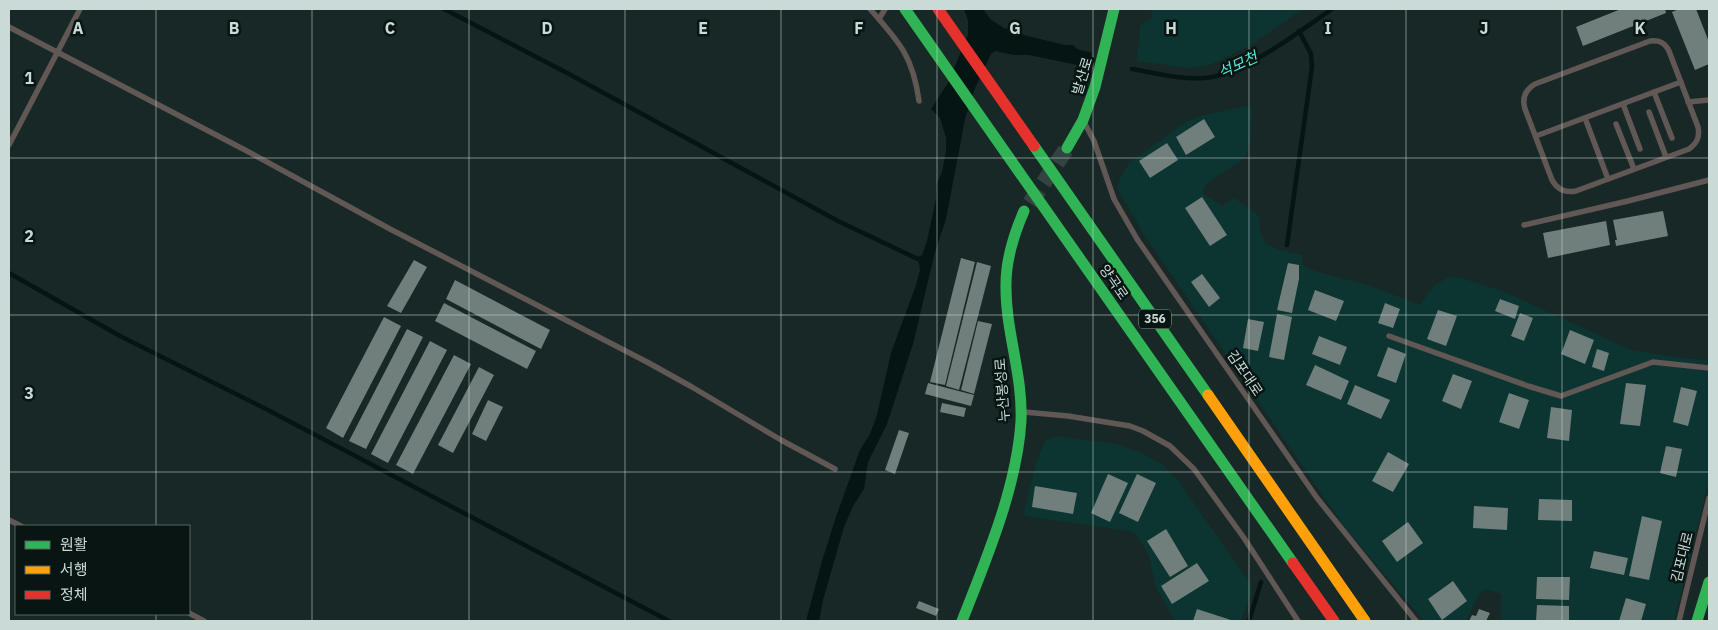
<svg xmlns="http://www.w3.org/2000/svg" width="1718" height="630" font-family="'IBM Plex Sans','Noto Sans KR',sans-serif">
<rect width="100%" height="100%" fill="#182826"/>
<g fill="#0c3430">
<path d="M1151,9H1303L1248,47L1210,65L1188,68L1137,61L1140,26L1152,17Z"/>
<path d="M1245,106L1252,108L1251,133L1248,151L1244,159L1213,179L1204,187L1203,193L1220,205H1223L1232,199H1236L1259,216L1260,231L1266,244L1280,250L1302,255V263L1305,267L1318,272L1371,286L1420,305L1428,293L1435,285L1447,278L1454,277L1462,278L1505,292L1631,350L1682,358L1709,360V480L1674,621H1501V594L1485,589L1479,595L1466,621H1424L1345,528L1143,233L1117,188L1121,176L1129,163L1184,123L1200,116Z"/>
<path d="M1057,436L1116,444L1142,453L1162,464L1179,482L1245,576L1251,583L1252,591L1241,621H1175L1156,588L1149,555L1134,532L1025,516L1024,512L1036,463L1042,448L1045,441Z"/>
</g>
<path fill="#041513" d="M964,9H983L991,20L1004,28L1027,36L1065,45H1073L1077,49L1092,53L1087,67L1029,55H1014L995,51L991,54L975,88L965,119L946,219L935,252L913,344L887,424L868,462L864,489L853,506L844,527L823,600L819,621H806L822,561L836,517L860,450L870,434L877,415L891,353L916,285L920,270L918,257L922,255L927,241L936,199L937,183L942,172L946,151V138L940,118L931,109L948,83L968,35V21Z"/>
<g fill="none" stroke-linecap="round" stroke-linejoin="round">
<g stroke="#041513" stroke-width="4.5">
<path d="M444,9L569,74L838,221L922,261"/>
<path d="M1132,69C1156,73 1180,80 1205,78C1243,75 1300,31 1332,9"/>
<path d="M1287,245L1312,67L1311,54L1299,31"/>
<path d="M9,273L120,336L266,409L669,621"/>
<path d="M1249,621L1261,582"/>
</g>
</g>
<g fill="#707e7c">
<path d="M1621,9H1665L1666,13L1583,46L1576,27Z"/>
<path d="M1679,9H1696L1709,42V64L1695,70L1672,12Z"/>
<path d="M1204,119L1215,137L1186,155L1176,137Z"/>
<path d="M1167,143L1178,160L1150,178L1139,161Z"/>
<path d="M1202,197L1227,235L1210,246L1185,208Z"/>
<path d="M1663,211L1668,236L1616,246L1615,240H1617L1613,220Z"/>
<path d="M1606,221L1610,245L1548,258L1543,233Z"/>
<path d="M961,258L975,262L945,385L930,382Z"/>
<path d="M414,260L427,267L401,313L387,306Z"/>
<path d="M977,262L991,266L959,390L946,386Z"/>
<path d="M1288,263L1299,265V279L1292,313L1277,310Z"/>
<path d="M1202,274L1220,298L1209,307L1191,282Z"/>
<path d="M455,280L550,330L541,349L446,299Z"/>
<path d="M1315,290L1344,301L1336,321L1308,310Z"/>
<path d="M1500,299L1519,306L1515,319L1495,311Z"/>
<path d="M444,303L536,351L527,369L435,321Z"/>
<path d="M1385,303L1400,309L1393,328L1378,323Z"/>
<path d="M1438,310L1457,316L1446,346L1427,339Z"/>
<path d="M1520,313L1533,318L1524,341L1511,336Z"/>
<path d="M1277,314L1292,317L1284,360L1269,357Z"/>
<path d="M384,317L401,326L343,438L326,428Z"/>
<path d="M1248,319L1264,322L1258,351L1243,348Z"/>
<path d="M978,321L992,324L974,394L961,390Z"/>
<path d="M407,329L423,337L366,449L349,441Z"/>
<path d="M1570,330L1594,340L1585,364L1561,354Z"/>
<path d="M1319,336L1347,347L1340,365L1312,354Z"/>
<path d="M430,341L447,350L388,463L371,454Z"/>
<path d="M1388,347L1406,354L1396,383L1377,376Z"/>
<path d="M1597,349L1609,353L1604,371L1592,367Z"/>
<path d="M454,355L471,364L413,474L396,465Z"/>
<path d="M1315,365L1349,381L1341,400L1306,385Z"/>
<path d="M479,367L494,375L453,453L438,445Z"/>
<path d="M1453,374L1472,381L1461,409L1442,401Z"/>
<path d="M928,383L974,395L971,406L925,394Z"/>
<path d="M1626,383L1646,385L1640,426L1620,424Z"/>
<path d="M1355,385L1390,400L1381,419L1347,404Z"/>
<path d="M1681,387L1697,391L1688,426L1673,422Z"/>
<path d="M1509,393L1529,400L1519,429L1499,422Z"/>
<path d="M488,400L503,407L486,441L472,434Z"/>
<path d="M942,403L966,408L964,417L940,412Z"/>
<path d="M1551,407L1572,410L1569,441L1547,438Z"/>
<path d="M899,430L909,433L895,474L885,470Z"/>
<path d="M1666,446L1682,449L1676,477L1660,473Z"/>
<path d="M1388,452L1409,464L1393,492L1372,481Z"/>
<path d="M1108,474L1128,483L1110,522L1091,513Z"/>
<path d="M1137,474L1156,483L1138,522L1119,513Z"/>
<path d="M1035,486L1077,493L1073,514L1032,507Z"/>
<path d="M1539,499L1572,500V521L1538,520Z"/>
<path d="M1474,506L1508,508L1507,530L1473,528Z"/>
<path d="M1642,516L1662,521L1649,580L1629,576Z"/>
<path d="M1408,522L1423,543L1397,562L1382,541Z"/>
<path d="M1166,529L1188,566L1170,577L1147,541Z"/>
<path d="M1594,551L1628,558L1624,575L1590,568Z"/>
<path d="M1197,563L1209,581L1172,604L1161,586Z"/>
<path d="M1537,577H1570L1569,600L1536,599Z"/>
<path d="M1453,581L1467,601L1442,620L1428,599Z"/>
<path d="M1626,598L1646,604L1641,621H1619Z"/>
<path d="M919,601L939,609L936,616L916,608Z"/>
<path d="M1537,605L1569,606V621H1536Z"/>
<path d="M1197,609L1234,621H1193Z"/>
<path d="M1479,609L1490,613L1486,621H1469L1472,615L1476,616Z"/>
</g>
<g fill="none" stroke-linecap="round" stroke-linejoin="round">
<path stroke="#334341" stroke-width="16" stroke-dasharray="16 8" stroke-linecap="butt" d="M1030,203L1067,148"/>
<g stroke="#615856" stroke-width="5.5">
<path d="M870,9C899,42 913,56 919,101"/>
<path d="M879,19L885,9"/>
<path d="M9,27L245,150L390,229L647,362L692,387L781,440L835,469"/>
<path d="M1650,41C1660,40 1665,43 1669,51L1698,127C1700,137 1697,143 1689,149L1576,191C1565,193 1558,190 1552,180L1525,109C1522,99 1525,90 1535,84Z"/>
<path d="M1654,92L1672,138"/>
<path d="M1688,102L1709,100"/>
<path d="M1623,104L1640,149"/>
<path d="M1649,112L1666,157"/>
<path d="M1585,118L1608,179"/>
<path d="M1084,122L1094,141L1114,199L1137,239L1317,498L1416,621"/>
<path d="M1616,124L1634,169"/>
<path d="M1536,136L1681,82"/>
<path d="M9,145L80,9"/>
<path d="M1524,225L1628,201L1709,180"/>
<path d="M1389,336L1528,386L1561,396L1653,362L1709,368"/>
<path d="M1024,412L1068,416L1130,426L1143,431L1170,446L1194,469L1244,538L1298,621"/>
<path d="M9,520L21,526"/>
<path d="M189,613L204,621"/>
<path d="M1679,621L1709,498"/>
</g>
<g stroke="#30b455" stroke-width="11">
<path d="M905,9L1293,563"/>
<path d="M1034,146L1208,395"/>
<path d="M1067,148L1083,120L1095,87L1114,9"/>
<path d="M962,621C986,560 1017,487 1021,421C1023,374 1005,330 1006,284C1006,259 1014,234 1024,211"/>
<path d="M1697,621L1709,582"/>
</g>
<path stroke="#ff9f0a" stroke-width="11" d="M1208,395L1365,621"/>
<g stroke="#e5322d" stroke-width="11">
<path d="M938,9L1034,146"/>
<path d="M1293,563L1334,621"/>
</g>
</g>
<path fill="none" stroke="#c9dad7" stroke-width="1" stroke-opacity="0.55" d="M156,9V526M312,9V621M469,9V621M625,9V621M781,9V621M937,9V621M1093,9V621M1249,9V621M1406,9V621M1562,9V621M9,158H1709M9,315H1709M9,472H1709M156,614V621"/>
<g text-anchor="middle" stroke-width="5" stroke-linejoin="round" paint-order="stroke">
<rect fill="#081513" stroke="#8f9f9c" stroke-width="1" x="1139" y="309.5" width="32" height="19" rx="4"/>
<g font-size="12" font-weight="bold" fill="#c9dad7">
<text x="1155" y="323">356</text>
</g>
<g font-size="14" fill="#c9dad7" stroke="#081513">
<text transform="translate(1082 76) rotate(-73)" y="5">발산로</text>
<text transform="translate(1114 282) rotate(55)" y="5">양곡로</text>
<text transform="translate(1245 373) rotate(56)" y="5">김포대로</text>
<text transform="translate(1002 390) rotate(-94)" y="5">누산봉성로</text>
<text transform="translate(1682 557) rotate(-76)" y="5">김포대로</text>
</g>
<g font-size="15" font-style="italic" fill="#57ebda" stroke="#081513">
<text transform="translate(1238 65) rotate(-25)" y="5">석모천</text>
</g>
</g>
<g font-size="16" text-anchor="middle" font-weight="bold" fill="#c9dad7" stroke="#081513" stroke-width="5" stroke-linejoin="round" paint-order="stroke">
<text x="78" y="34">A</text>
<text x="234" y="34">B</text>
<text x="390" y="34">C</text>
<text x="547" y="34">D</text>
<text x="703" y="34">E</text>
<text x="859" y="34">F</text>
<text x="1015" y="34">G</text>
<text x="1171" y="34">H</text>
<text x="1328" y="34">I</text>
<text x="1484" y="34">J</text>
<text x="1640" y="34">K</text>
<text x="29" y="84">1</text>
<text x="29" y="242">2</text>
<text x="29" y="399">3</text>
</g>
<rect width="1718" height="630" fill="none" stroke="#c9dad7" stroke-width="20"/>
<rect x="15" y="525" width="175" height="90" fill="#081513" stroke="#556461"/>
<rect x="25" y="541" width="25" height="8" fill="#30b455" stroke="#556461"/>
<text x="60" y="550" font-size="15" fill="#c9dad7">원활</text>
<rect x="25" y="566" width="25" height="8" fill="#ff9f0a" stroke="#556461"/>
<text x="60" y="575" font-size="15" fill="#c9dad7">서행</text>
<rect x="25" y="591" width="25" height="8" fill="#e5322d" stroke="#556461"/>
<text x="60" y="600" font-size="15" fill="#c9dad7">정체</text>
</svg>
